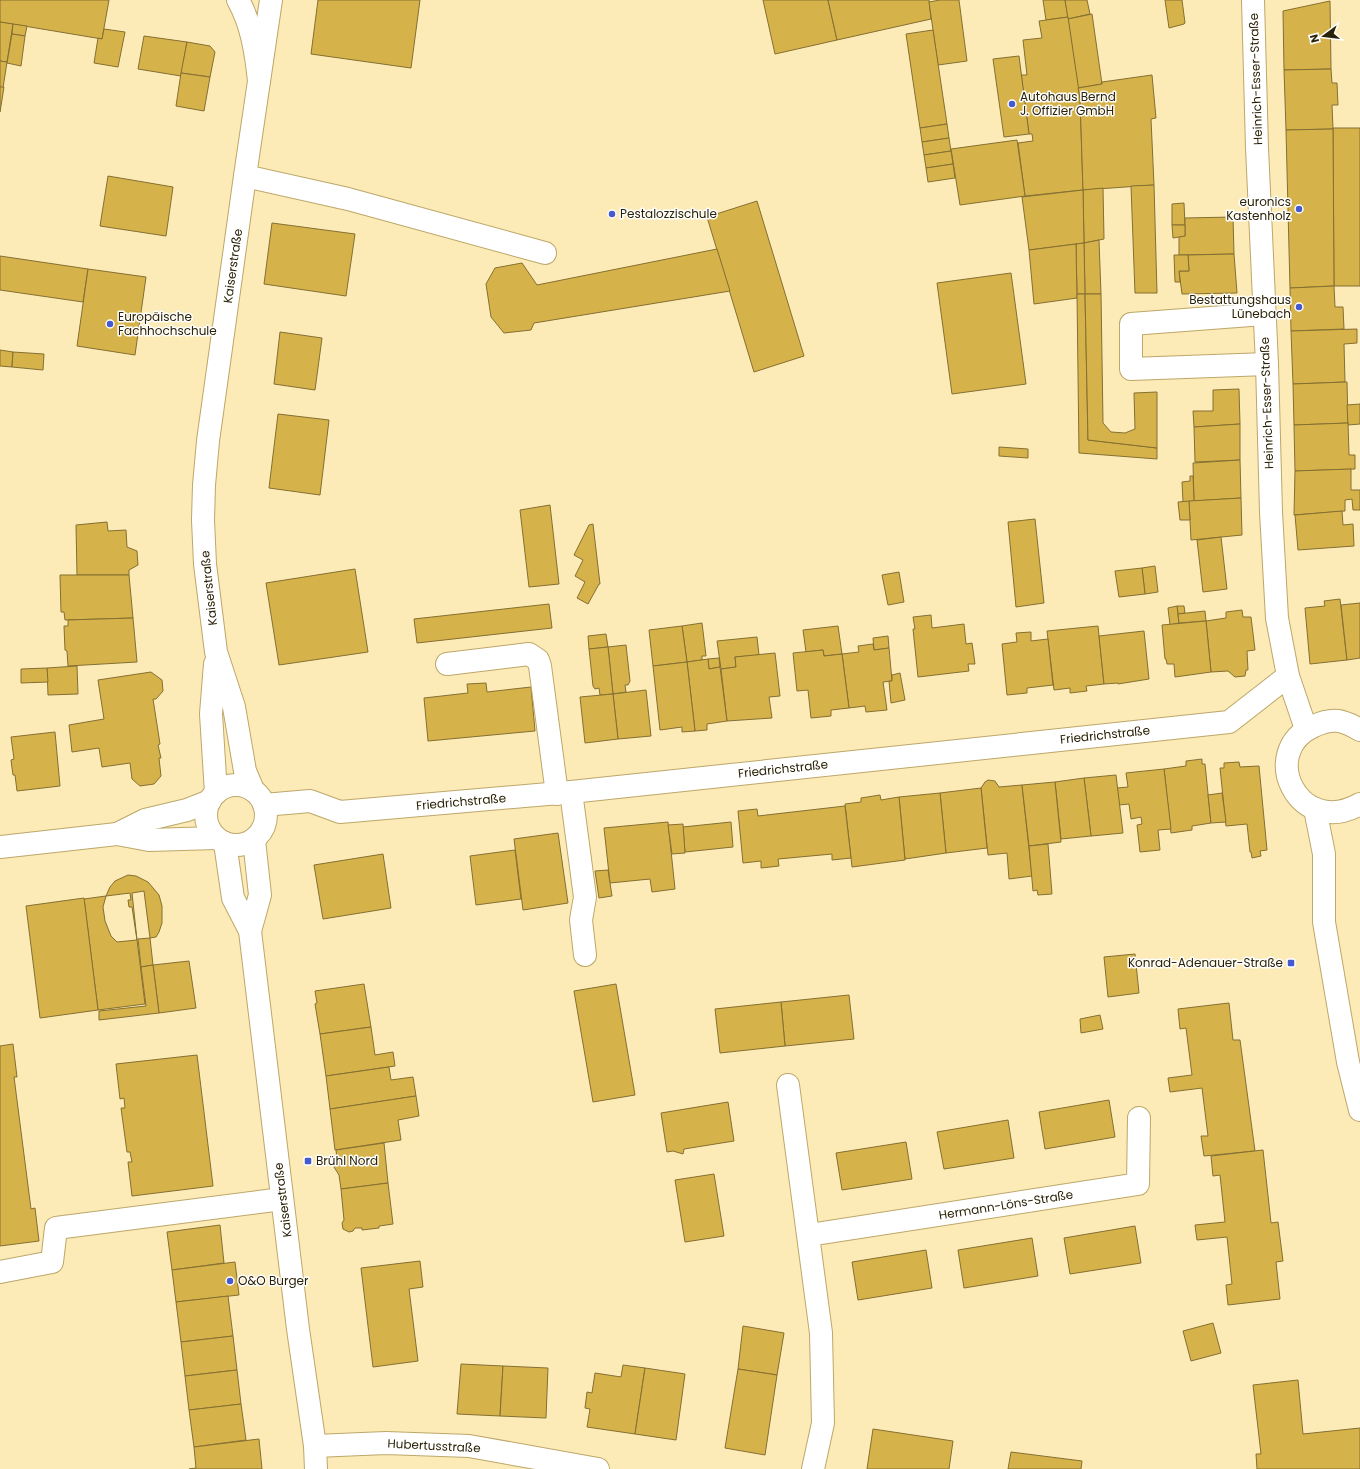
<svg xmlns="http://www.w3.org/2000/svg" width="1360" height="1469" font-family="Poppins,sans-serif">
<rect width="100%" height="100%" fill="#fceab7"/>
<g fill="#d6b34a" stroke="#856f31">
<path d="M0,0H109L102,39L0,22Z"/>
<path d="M318,0H420L411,68L311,54Z"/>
<path d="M763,0H828L837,40L775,54Z"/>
<path d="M828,0H929L931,19L837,40Z"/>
<path d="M940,0H959L967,61L938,65L929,2Z"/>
<path d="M1043,0H1065L1068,17L1046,20Z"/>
<path d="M1065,0H1087L1090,14L1068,19Z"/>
<path d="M1165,0H1182L1185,23L1184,24L1169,28Z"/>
<path d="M1330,1L1331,69L1284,70L1283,11Z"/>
<path d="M1092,14L1102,84L1078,88L1068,19Z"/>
<path d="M1068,17L1080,98L1083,190L1025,196L1018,143L1033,141L1032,134H1029L1021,75H1027L1023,40L1042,38L1039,21Z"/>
<path d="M0,22L13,24L7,62L0,61Z"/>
<path d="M13,24L27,26L25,36L12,34Z"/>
<path d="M104,29L125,32L118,67L94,63L98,38L102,39Z"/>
<path d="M933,30L947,124L920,128L906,34Z"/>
<path d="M12,34L25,36L21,66L7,63Z"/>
<path d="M144,36L187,42L181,76L138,69Z"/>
<path d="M187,42L210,46L215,52L210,77L181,73Z"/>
<path d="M1019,56L1029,134L1004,137L993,59Z"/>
<path d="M0,61L7,62L3,88L0,87Z"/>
<path d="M1331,69L1332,83H1337L1338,105H1332L1333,129L1286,130L1284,70Z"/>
<path d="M181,73L210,77L204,111L176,106Z"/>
<path d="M1152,75L1156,118L1151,119L1154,185L1083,190L1080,98L1078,88L1102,84V82Z"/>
<path d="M0,87H4L0,112Z"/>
<path d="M947,124L949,138L922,142L920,128Z"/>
<path d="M1333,128H1360V286H1334Z"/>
<path d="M1333,129L1334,286L1290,288L1286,130Z"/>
<path d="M949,138L951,151L924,155L922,142Z"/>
<path d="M1017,140L1025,196L960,205L951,149Z"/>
<path d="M951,151L953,164L926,168L924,155Z"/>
<path d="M953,164L955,178L928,182L926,168Z"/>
<path d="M108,176L173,187L166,236L100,226Z"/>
<path d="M1154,185L1157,293H1135L1131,186Z"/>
<path d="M1103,188L1104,239L1084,243L1083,190Z"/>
<path d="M1083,190L1084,243L1029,250L1022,197Z"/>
<path d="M757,201L804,356L754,372L707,217Z"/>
<path d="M1184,203L1185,225H1172V204Z"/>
<path d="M1233,217L1234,254L1179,255V236H1185V218Z"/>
<path d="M272,223L355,234L346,296L264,284Z"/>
<path d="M1172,225H1185V236L1173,238Z"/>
<path d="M1099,240L1101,294H1085L1084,243Z"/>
<path d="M1084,243L1085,294H1077L1076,244Z"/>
<path d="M1076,244L1077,298L1034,304L1029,250Z"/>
<path d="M717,249L730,291L534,323L531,330L504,333L491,317L486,284L495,268L522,263L537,285Z"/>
<path d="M1234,254L1237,293L1182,294L1179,271H1189L1188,255Z"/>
<path d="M1174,255H1188L1189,271H1179L1180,282H1175Z"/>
<path d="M0,256L88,269L83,302L0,290Z"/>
<path d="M88,269L146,277L135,355L77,346Z"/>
<path d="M1011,273L1026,384L952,394L937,283Z"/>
<path d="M1334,286L1335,307H1343L1344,329L1291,331L1290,288Z"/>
<path d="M1077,294H1085L1088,440L1157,448V459L1079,453Z"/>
<path d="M1085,294H1101L1103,423L1111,432L1125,433L1135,429L1134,393L1157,392V448L1088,440Z"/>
<path d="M1357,329V343L1344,344L1345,382L1293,384L1291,331Z"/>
<path d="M280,332L322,338L315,390L274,384Z"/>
<path d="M0,350L13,352L12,367L0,366Z"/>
<path d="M13,352L44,354L43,370L12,367Z"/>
<path d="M1347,382L1348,423L1294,425L1293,384Z"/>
<path d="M1239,389L1240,424L1194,427L1193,411H1213V390Z"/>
<path d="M1360,404V424L1348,425L1347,405Z"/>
<path d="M278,414L329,420L320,495L269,488Z"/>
<path d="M1348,423L1349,455H1355V469L1295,471L1294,425Z"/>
<path d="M1240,424V460L1195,462L1194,427Z"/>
<path d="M999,447L1028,449V458L999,456Z"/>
<path d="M1240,460L1241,498L1194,501L1193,463Z"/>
<path d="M1351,469V490H1360V510H1353L1352,499L1345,500V511L1294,515L1295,471Z"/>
<path d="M1190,476H1193L1194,501L1183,502L1182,482L1190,481Z"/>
<path d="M1241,498L1242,535L1191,540L1189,501Z"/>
<path d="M1189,501L1190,520H1180L1178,502Z"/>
<path d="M550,505L559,584L529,587L520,510Z"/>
<path d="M1342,511L1343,525L1353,524L1354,546L1298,550L1295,515Z"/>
<path d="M1035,519L1044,603L1016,607L1008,522Z"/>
<path d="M107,522L108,531L126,530L127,547L137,551L138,565L129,570V575H77L76,525Z"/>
<path d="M593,524L600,584H599L588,604L577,598L585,582L575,576L583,560L574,555L589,525Z"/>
<path d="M1221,537L1227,589L1203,592L1197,540Z"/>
<path d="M1155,566L1158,592L1145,594L1142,568Z"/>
<path d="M1142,568L1145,594L1119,597L1115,571Z"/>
<path d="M355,569L368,652L279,665L266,583Z"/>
<path d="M899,572L904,602L888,605L882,575Z"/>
<path d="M60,575H129L133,618L65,620L64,612H61Z"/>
<path d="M1340,599L1347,660L1310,664L1305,608L1325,606L1324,601Z"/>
<path d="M1360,603V658L1347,660L1341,605Z"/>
<path d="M549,604L552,628L417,643L414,619Z"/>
<path d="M1177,606H1184L1185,613L1178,614Z"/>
<path d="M1177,606L1179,623L1170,625L1168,608Z"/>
<path d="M1242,610L1243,617H1251L1255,650L1247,651L1248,670H1246L1245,676L1235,677L1228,671L1211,672L1206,621L1226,618V612Z"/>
<path d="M1205,611L1206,621L1179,623L1178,614Z"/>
<path d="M931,615L932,628L964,624L966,644L972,643L975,664H968L969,671L918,677L913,629H915L913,617Z"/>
<path d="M133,618L137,662L68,666L67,651L65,650L64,626H68V620Z"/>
<path d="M1206,621L1211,672L1175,677L1174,664H1167L1166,659H1165L1162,625Z"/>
<path d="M702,623L706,656H702V660L687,662L682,626Z"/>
<path d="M682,626L687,662L653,666L649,630Z"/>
<path d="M838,626L842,654L824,656L823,650L806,652L803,630Z"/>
<path d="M1098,626L1104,684L1086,686L1087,691L1070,693V688L1054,690L1047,631Z"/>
<path d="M1144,631L1149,679L1118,684V683L1104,684L1099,636Z"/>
<path d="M1031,632V641L1048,639L1053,685L1027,688V693L1007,695L1002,644L1017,642L1016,633Z"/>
<path d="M606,634L608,647L589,649L588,636Z"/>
<path d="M888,636L889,648L874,650L873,638Z"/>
<path d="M757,637L759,655L735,657L736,667L721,669L717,641Z"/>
<path d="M873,644L874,650L889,648L892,681L883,682L887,710L866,712L865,706L849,708L842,654L859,652L858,646Z"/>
<path d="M626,645L630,681L628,685H625L626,692L613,694L608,647Z"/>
<path d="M608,647L613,694L600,695L599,688L595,689L593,686L589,649Z"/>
<path d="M823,650L824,656L842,654L849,708L831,710V716L811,718L808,690L797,691L793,653Z"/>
<path d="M775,653L780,696L769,697L772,718L727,721L721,669L736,667L735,657Z"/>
<path d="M719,658L720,667L709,669L708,659Z"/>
<path d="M708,659L709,669L720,667L727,721L707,724V730L695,731L687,662Z"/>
<path d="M687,662L695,731L682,732V727L660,730L653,666Z"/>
<path d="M77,666L78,694L48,695L47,668Z"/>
<path d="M47,668L48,682L21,683V669Z"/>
<path d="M151,672L162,680L163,691L156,699H153L160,744L158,745L161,758H159L161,776L154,784L140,786L132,779L130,763L102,767L99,748L72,752L69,725L104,719L98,680Z"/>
<path d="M900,673L905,700L891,703L889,681H892V675Z"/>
<path d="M486,683L487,692L531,687L535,731L428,741L424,698L468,693L467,684Z"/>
<path d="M646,690L651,736L618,739L613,694Z"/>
<path d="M613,694L618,739L585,743L580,697Z"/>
<path d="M55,732L60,786L17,791L15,775H13L11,760L14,759L11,737Z"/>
<path d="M1202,759V764H1205L1211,823L1192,826V830L1171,833L1164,769L1186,766V761Z"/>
<path d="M1239,762L1240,767L1259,766L1267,850L1260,851L1261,856L1252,858L1251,852H1250L1247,824L1226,826L1220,768H1224V763Z"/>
<path d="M1164,769L1171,829L1158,830L1160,850L1140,852L1137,825L1142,824L1141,817L1131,819L1129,804L1119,805L1117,788L1128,787L1126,773Z"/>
<path d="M1116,775L1123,833L1091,836L1084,778Z"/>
<path d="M1084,778L1091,836L1061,839L1055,782Z"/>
<path d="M988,780L995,781L999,787L1022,785L1032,876L1009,879L1007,853L988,855L981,788L985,782Z"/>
<path d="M1055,782L1061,842L1029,846L1022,785Z"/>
<path d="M981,788L987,848L946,853L940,793Z"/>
<path d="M940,793L946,853L905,859L899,797Z"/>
<path d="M1222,793L1226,822L1211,823L1208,795Z"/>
<path d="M880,795L881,800L899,797L905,860L852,867L845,804L861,802V798Z"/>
<path d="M845,806L851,858L832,860V854L778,859L779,866L761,868V861L743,863L738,811L757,809L758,816Z"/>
<path d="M668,822L675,889L652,892L650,879L610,883L604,828Z"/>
<path d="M731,822L733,847L685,852L683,827Z"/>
<path d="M683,824L685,853L672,854L668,825Z"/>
<path d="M558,833L568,903L523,910L514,839Z"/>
<path d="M1048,844L1052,894L1038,895L1037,890L1033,891L1029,846Z"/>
<path d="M515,850L521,899L476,905L470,856Z"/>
<path d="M383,854L391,908L323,919L314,865Z"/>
<path d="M608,870L612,896L599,898L595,871Z"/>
<path d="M128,875L136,876L148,882L159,895L162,906V923L159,932L156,937L150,938L144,891L132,893L137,940L132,907H129L128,900H131L130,893L106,896L110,887L115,881Z"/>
<path d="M106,896L103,907L105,921L111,936L117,942L137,940L145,1004L98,1010L84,899Z"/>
<path d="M84,898L98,1010L40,1018L26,906Z"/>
<path d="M150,938L153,965L141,967L138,939Z"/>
<path d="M1135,954L1139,993L1108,997L1104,957Z"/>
<path d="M189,961L196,1008L159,1013L153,965Z"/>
<path d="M153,965L159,1013L99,1020V1011L146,1006L141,967Z"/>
<path d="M364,984L371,1027L320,1034L315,1004L317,1003L315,991Z"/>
<path d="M616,984L635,1095L593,1102L574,991Z"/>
<path d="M849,995L854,1039L785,1046L781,1002Z"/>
<path d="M781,1002L785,1046L720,1053L715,1009Z"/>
<path d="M1229,1003L1233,1040H1240L1255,1151L1204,1156L1201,1136H1208L1202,1088L1170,1092L1168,1078L1192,1075L1186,1028L1180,1029L1178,1009Z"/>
<path d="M1100,1015L1103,1029L1081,1033L1080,1019Z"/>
<path d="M371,1027L375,1055L393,1052L395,1066L326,1076L320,1034Z"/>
<path d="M13,1044L17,1077H14L31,1209L35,1208L39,1241L0,1246V1046Z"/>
<path d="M197,1055L213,1186L132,1196L128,1162H132L130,1152H127L121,1108H125L124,1098L120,1099L116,1064Z"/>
<path d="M389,1067L391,1080L413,1077L416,1096L330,1109L326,1076Z"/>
<path d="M416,1096L419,1116L398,1120L401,1140L335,1150L330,1109Z"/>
<path d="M1109,1100L1115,1137L1045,1149L1039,1112Z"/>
<path d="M728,1102L734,1141L684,1149L683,1154L673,1151L667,1152L661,1113Z"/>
<path d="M1008,1120L1014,1158L944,1169L937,1132Z"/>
<path d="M906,1142L912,1179L842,1190L836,1153Z"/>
<path d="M384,1143L388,1183L341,1189L339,1175L334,1167L337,1159L336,1150Z"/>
<path d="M1263,1150L1271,1223L1278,1222L1283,1261L1276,1262L1280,1299L1228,1305L1226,1285L1232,1284L1227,1237L1197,1240L1195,1225L1225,1222L1220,1175L1213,1176L1211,1156Z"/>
<path d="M714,1174L724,1236L685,1242L675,1180Z"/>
<path d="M388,1183L393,1224L379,1226V1228L362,1230V1228H355L353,1231L349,1232L343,1229L342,1223L344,1220L341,1189Z"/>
<path d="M220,1225L224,1263L172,1270L167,1232Z"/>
<path d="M1135,1226L1141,1263L1070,1274L1064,1238Z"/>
<path d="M1032,1238L1038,1276L964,1288L958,1250Z"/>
<path d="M926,1250L932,1288L858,1300L852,1262Z"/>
<path d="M420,1261L423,1287L409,1289L418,1361L373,1367L361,1268Z"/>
<path d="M235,1262L239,1295L176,1302L172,1270Z"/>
<path d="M228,1296L233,1336L181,1342L176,1302Z"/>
<path d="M1213,1323L1221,1353L1191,1361L1183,1331Z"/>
<path d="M743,1326L784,1333L777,1375L738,1369Z"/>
<path d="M233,1336L237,1370L185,1376L181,1342Z"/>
<path d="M461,1364L503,1366L500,1416L457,1414Z"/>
<path d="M623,1365L645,1368L635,1434L587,1427L590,1409L585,1408L587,1392L592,1393L595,1373L621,1377Z"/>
<path d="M503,1366L548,1368L546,1418L500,1416Z"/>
<path d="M645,1368L685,1374L676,1440L635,1434Z"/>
<path d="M738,1369L777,1375L765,1455L725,1448Z"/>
<path d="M237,1370L241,1404L189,1410L185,1376Z"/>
<path d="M1298,1380L1303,1434L1360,1428V1469H1257L1256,1454H1261L1253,1385Z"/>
<path d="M241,1404L246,1440L194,1447L189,1410Z"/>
<path d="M873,1429L953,1441L949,1469H867Z"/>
<path d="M259,1439L262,1469H189L196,1468L194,1447Z"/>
<path d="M1011,1452L1082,1461L1081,1469H1008Z"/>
</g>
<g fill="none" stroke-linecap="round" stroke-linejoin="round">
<defs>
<g id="minor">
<path d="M245,176L348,199L545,253"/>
<path d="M1264,314L1131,324V369L1267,364"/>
<path d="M215,664L211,714L216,793"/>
<path d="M447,664L529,654L538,660L540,666L557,794"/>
<circle cx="236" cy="815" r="30"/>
<path d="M253,790L245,771L234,707L216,652L205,564L203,520L204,485L208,441L245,176L271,0"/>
<path d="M571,792L585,897L581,920L585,955"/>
<path d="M264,805L310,801L340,812L571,792L1229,722L1288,676"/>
<path d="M117,834L145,820L187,810L210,801"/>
<path d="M225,843L233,898L250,931L298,1329L315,1446L316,1469"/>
<path d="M0,847L117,834L149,840L216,838"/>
<path d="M250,931L260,895L254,840"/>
<path d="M788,1085L821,1333L823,1423L813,1469"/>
<path d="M809,1235L1138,1184L1139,1118"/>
<path d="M0,1272L52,1262L56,1228L282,1199"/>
<path d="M315,1446L386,1443L469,1446L598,1469"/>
</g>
<g id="major">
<path d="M238,0C252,25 256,53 259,81"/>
<path d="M1253,0L1257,148L1267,364L1271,512L1277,618L1288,676L1306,729"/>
<path d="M1360,730C1343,720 1333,717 1314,726C1257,751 1298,839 1360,804"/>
<path d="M1315,809L1324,854V922L1348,1062L1360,1110"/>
</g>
</defs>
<use href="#minor" stroke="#bda769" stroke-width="24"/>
<use href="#major" stroke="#bda769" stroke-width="24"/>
<use href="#minor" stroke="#fff" stroke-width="22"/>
<use href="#major" stroke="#fff" stroke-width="22"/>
</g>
<g fill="#445ace" stroke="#fff" stroke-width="1.5">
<circle cx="1012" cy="104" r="4"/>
<circle cx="1299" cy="209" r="4"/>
<circle cx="612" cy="214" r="4"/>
<circle cx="1299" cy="307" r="4"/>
<circle cx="110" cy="324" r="4"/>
<rect x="1287" y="959" width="8" height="8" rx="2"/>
<rect x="304" y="1157" width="8" height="8" rx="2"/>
<circle cx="230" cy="1281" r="4"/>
</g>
<g text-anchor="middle" stroke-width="3" stroke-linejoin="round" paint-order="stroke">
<g font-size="12" fill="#2a2207" stroke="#fff">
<text transform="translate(1256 79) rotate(-92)" y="4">Heinrich-Esser-Straße</text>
<text transform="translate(233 266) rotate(-82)" y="4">Kaiserstraße</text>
<text transform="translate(1267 403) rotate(-92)" y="4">Heinrich-Esser-Straße</text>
<text transform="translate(209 588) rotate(-96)" y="4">Kaiserstraße</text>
<text transform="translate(1105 735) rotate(-6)" y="4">Friedrichstraße</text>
<text transform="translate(783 769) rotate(-6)" y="4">Friedrichstraße</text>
<text transform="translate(461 802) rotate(-5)" y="4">Friedrichstraße</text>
<text transform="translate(283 1200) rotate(-97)" y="4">Kaiserstraße</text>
<text transform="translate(1006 1205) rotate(-9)" y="4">Hermann-Löns-Straße</text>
<text transform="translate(434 1446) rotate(3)" y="4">Hubertusstraße</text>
</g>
<g font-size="12" fill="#2a2207" stroke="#fff" text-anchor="start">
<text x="1020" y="101">Autohaus Bernd<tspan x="1020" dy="14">J. Offizier GmbH</tspan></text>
<text x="1291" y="206" text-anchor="end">euronics<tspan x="1291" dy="14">Kastenholz</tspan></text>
<text x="620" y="218">Pestalozzischule</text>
<text x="1291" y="304" text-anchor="end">Bestattungshaus<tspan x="1291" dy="14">Lünebach</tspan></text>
<text x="118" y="321">Europäische<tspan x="118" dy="14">Fachhochschule</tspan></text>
<text x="1283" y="967" text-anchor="end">Konrad-Adenauer-Straße</text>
<text x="316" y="1165">Brühl Nord</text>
<text x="238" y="1285">O&amp;O Burger</text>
</g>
</g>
<g transform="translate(1324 36) rotate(255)" stroke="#ffffff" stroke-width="3" paint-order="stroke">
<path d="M0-3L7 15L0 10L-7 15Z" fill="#2a2207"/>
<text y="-6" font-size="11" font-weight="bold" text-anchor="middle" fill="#2a2207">N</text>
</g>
</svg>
